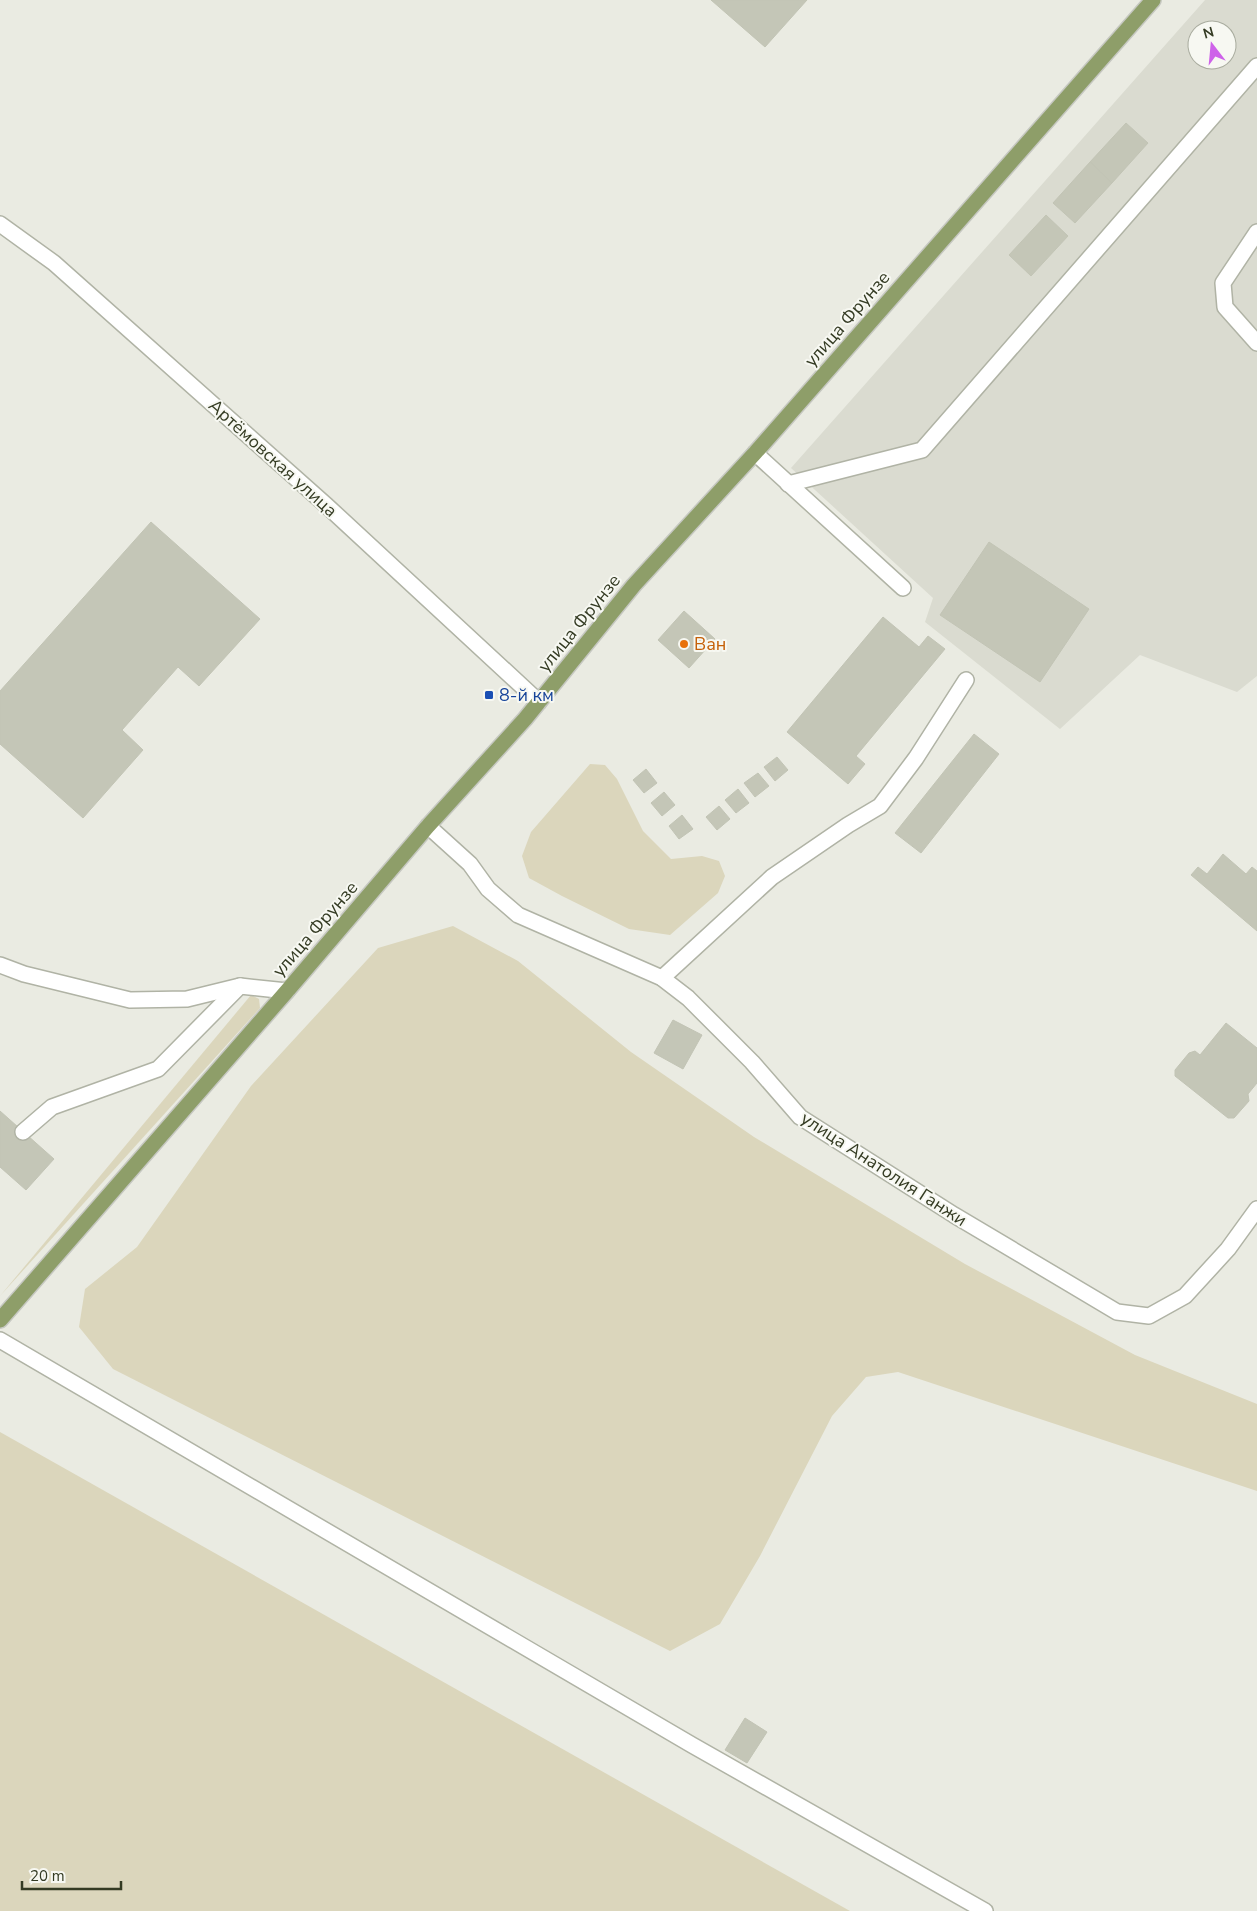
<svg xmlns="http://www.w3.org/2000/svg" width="1257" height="1911" font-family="'Nunito Sans',sans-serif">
<rect width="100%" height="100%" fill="#eaebe2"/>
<path fill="#dadbd0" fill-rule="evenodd" d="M1205,0H1257V676L1237,692L1140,655L1060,729L925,622L933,598L791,468ZM1197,30H1227V60H1197Z"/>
<g fill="#dbd6bc">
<path d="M590,764L605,765L617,779L643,831L671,859L702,856L719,861L725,876L718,893L670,935L629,929L562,896L529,878L522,856L531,832Z"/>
<path d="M453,926L518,961L631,1052L754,1137L965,1264L1135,1355L1257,1404V1491L898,1372L866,1377L832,1416L760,1556L720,1624L670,1651L113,1369L79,1327L85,1289L137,1247L251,1086L378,948Z"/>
<path d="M251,995L259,999L260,1008L0,1296Z"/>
<path d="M0,1432L850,1911H0Z"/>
</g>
<g fill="#c4c6b7" stroke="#c2c4b5">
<path d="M711,0H807L765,47Z"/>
<path d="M1126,123L1148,143L1112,183L1090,162Z"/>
<path d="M1090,162L1112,183L1075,223L1053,203Z"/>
<path d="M1046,215L1068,236L1031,276L1009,255Z"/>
<path d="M151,522L260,619L199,686L178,667L122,730L143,750L83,818L0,744V691Z"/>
<path d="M989,542L1089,609L1040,682L940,615Z"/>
<path d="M684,611L715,639L689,668L658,640Z"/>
<path d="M883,617L919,647L928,636L945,649L856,756L865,764L848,784L787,732Z"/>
<path d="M974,734L999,754L921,853L895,833Z"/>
<path d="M777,757L788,770L775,781L764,767Z"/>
<path d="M646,769L657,783L644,793L633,780Z"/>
<path d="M758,773L769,786L755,797L744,783Z"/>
<path d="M738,789L749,803L736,813L725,800Z"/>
<path d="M664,792L675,805L662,816L651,803Z"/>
<path d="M719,806L730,819L717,830L706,817Z"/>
<path d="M682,815L693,829L679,839L669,826Z"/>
<path d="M1223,854L1246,874L1252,867L1257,871V931L1191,875L1198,867L1207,874Z"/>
<path d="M673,1020L702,1035L683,1069L654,1053Z"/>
<path d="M1226,1023L1257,1048V1083L1248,1094L1249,1101L1234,1118H1228L1175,1076V1070L1189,1053L1195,1051L1200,1055Z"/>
<path d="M0,1111L54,1159L26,1190L0,1167Z"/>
<path d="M745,1718L767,1732L747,1763L725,1750Z"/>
</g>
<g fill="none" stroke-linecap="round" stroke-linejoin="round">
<defs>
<g id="service">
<path d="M1257,232L1223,283L1225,307L1257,343"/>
<path d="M755,453L903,588"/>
<path d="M788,484L922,450L1257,66"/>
<path d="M428,826L470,864L488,889L518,915L662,978L688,998L752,1062L800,1117L954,1215L1117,1312L1149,1316L1185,1296L1228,1249L1257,1209"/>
<path d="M0,965L24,974L130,1000L187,999L240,986"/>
<path d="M662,978L772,877L848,825L880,806L916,758L966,680"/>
<path d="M23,1132L52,1107L158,1069L240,986L287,991"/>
<path d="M0,1340L692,1745L985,1911"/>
</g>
<path id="minor" d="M0,224L54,263L326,505L539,702"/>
<path id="primary" d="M0,1320L287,991L428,826L525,719L634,585L755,453L1153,0"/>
</defs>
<use href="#service" stroke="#b0b3a5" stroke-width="18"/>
<use href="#minor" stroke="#b0b3a5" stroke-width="18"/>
<use href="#primary" stroke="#c6c8c1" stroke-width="18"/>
<use href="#service" stroke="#fff" stroke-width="15"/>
<use href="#minor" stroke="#fff" stroke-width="15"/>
<use href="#primary" stroke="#8e9e69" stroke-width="15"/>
</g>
<circle fill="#e8710a" stroke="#f7f8f2" stroke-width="2" cx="684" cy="644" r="5"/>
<rect fill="#1a4fb4" stroke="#f7f8f2" stroke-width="2" x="484" y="690" width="10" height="10" rx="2.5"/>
<g text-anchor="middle" stroke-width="4" stroke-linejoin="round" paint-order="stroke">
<g font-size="18" fill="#343b23" stroke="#f7f8f2">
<text transform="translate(847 319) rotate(-49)" y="6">улица Фрунзе</text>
<text transform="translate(273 458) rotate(42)" y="6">Артёмовская улица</text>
<text transform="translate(579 623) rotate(-51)" y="6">улица Фрунзе</text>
<text transform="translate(315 929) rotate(-49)" y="6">улица Фрунзе</text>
<text transform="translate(884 1169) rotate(33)" y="6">улица Анатолия Ганжи</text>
</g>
<g font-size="18" fill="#c56008" stroke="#f7f8f2" text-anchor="start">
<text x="694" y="650">Ван</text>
</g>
<g font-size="18" fill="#164399" stroke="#f7f8f2" text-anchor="start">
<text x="499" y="701">8-й км</text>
</g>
</g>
<g transform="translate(1212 45) rotate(344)"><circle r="24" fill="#f7f8f2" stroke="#a9ac9f"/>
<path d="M0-4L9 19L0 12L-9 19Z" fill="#ce62e9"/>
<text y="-8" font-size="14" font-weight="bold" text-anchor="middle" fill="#343b23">N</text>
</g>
<path d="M22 1881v8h99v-8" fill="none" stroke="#343b23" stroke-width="2.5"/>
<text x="30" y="1881" font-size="15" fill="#343b23" stroke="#f7f8f2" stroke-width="4" paint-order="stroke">20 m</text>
</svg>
